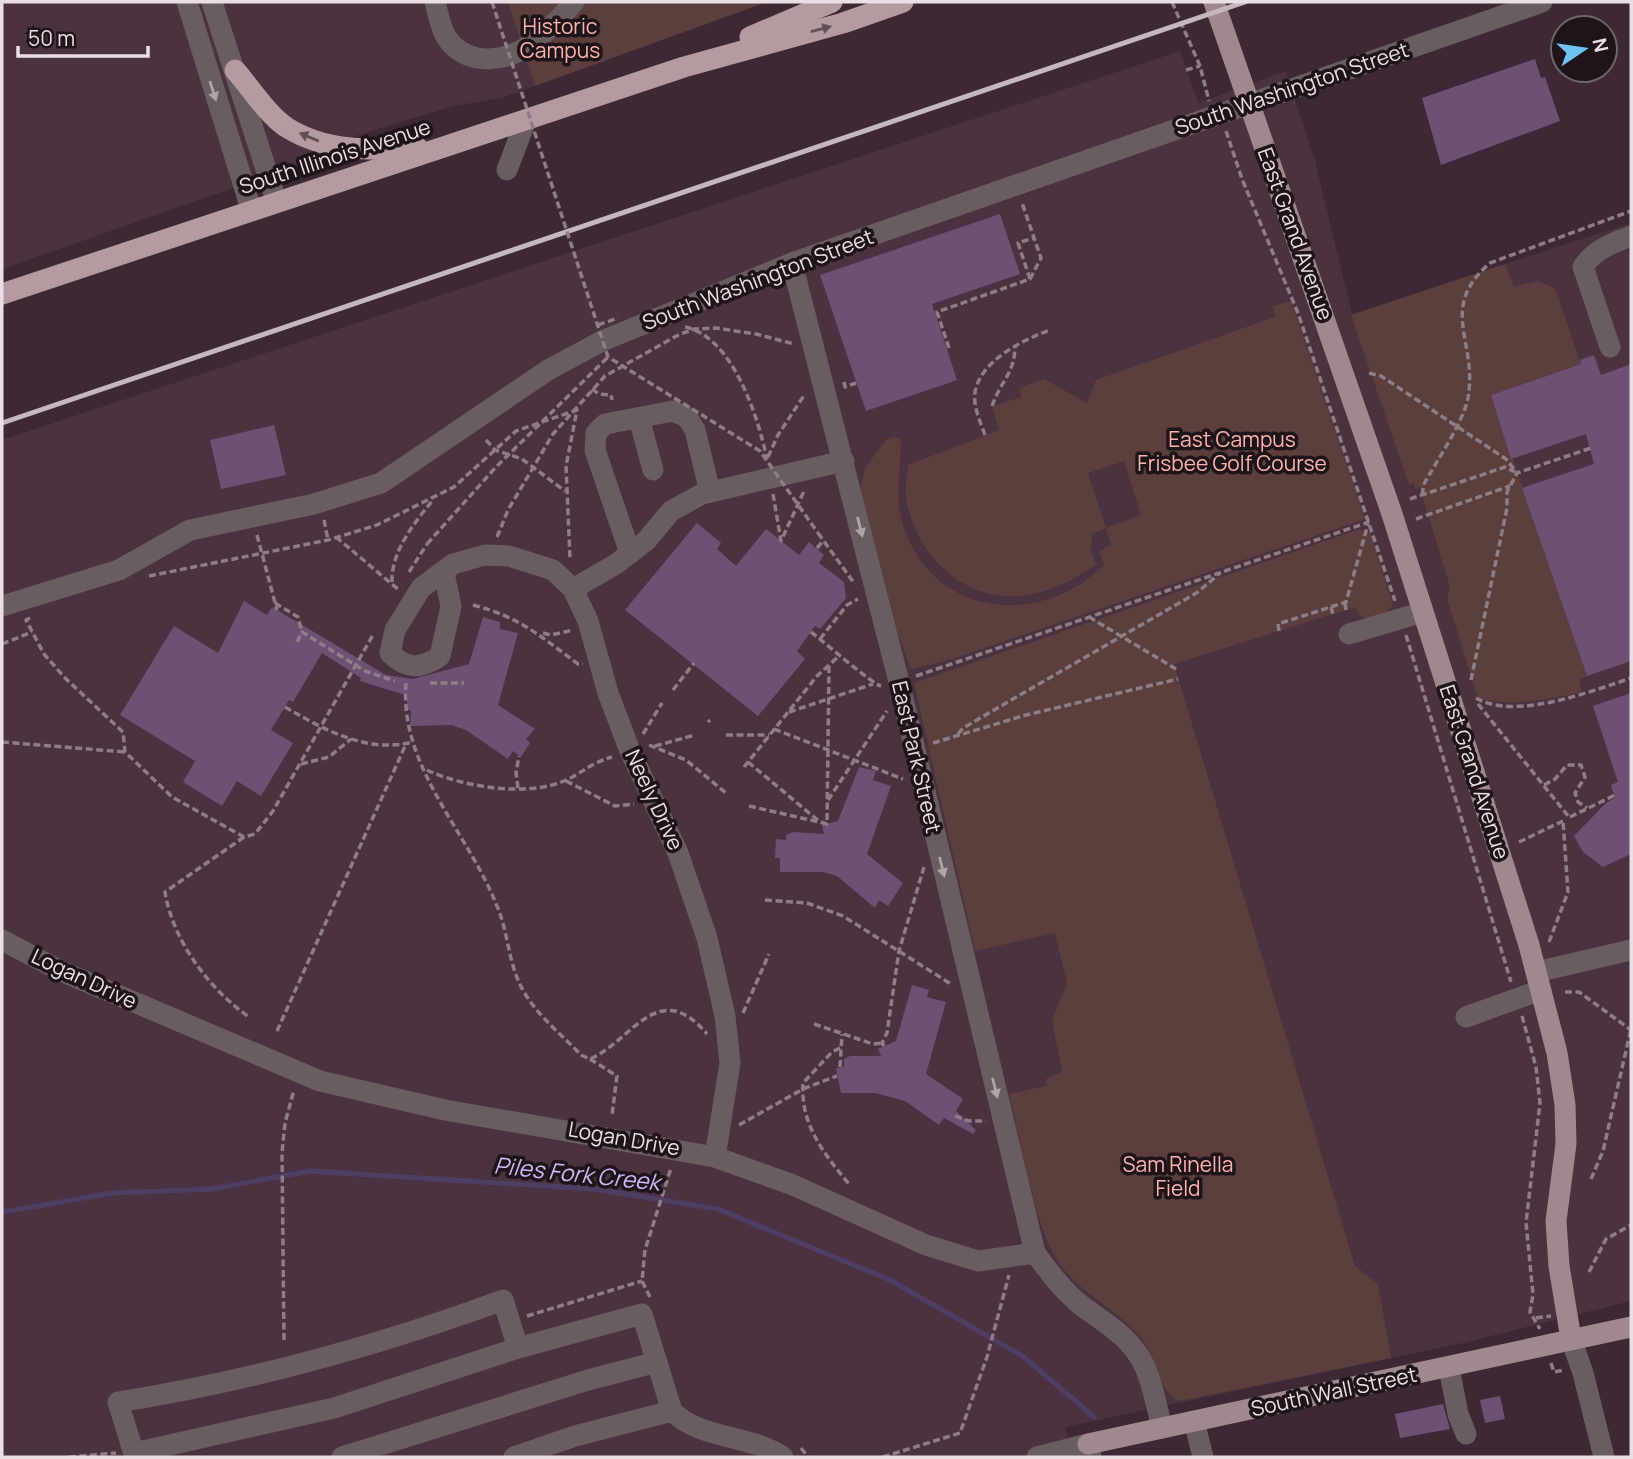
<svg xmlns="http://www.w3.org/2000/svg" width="1633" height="1459" font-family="Manrope,sans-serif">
<rect width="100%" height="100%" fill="#3c2935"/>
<g fill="#4a3241">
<path d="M2,2H767L501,98L454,106L348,138L319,158L2,269Z"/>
<path d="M1180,51L1198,103L1286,71L1315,161L1352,314L1631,223V1301L1463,1343L1065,1427L1072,1457H2V440Z"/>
</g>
<g fill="#5c3e3c" fill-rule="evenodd">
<path d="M508,2H767L535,86Z"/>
<path d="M1505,264L1514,287L1537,281L1555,288L1581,364L1491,395L1587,676L1580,679L1581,692C1547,700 1516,706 1480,699L1477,695L1447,599L1450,587L1422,495L1420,487L1415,489L1414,483L1409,485L1351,315Z"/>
<path d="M1291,301L1365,519L949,660L911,669L891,615L860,491L865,468L886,440L893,437L901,439C901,468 894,497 903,525C932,617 1040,629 1104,565L1099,551L1111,545L1106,528L1092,534L1091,550L1096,565C1077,578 1055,590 1032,594C971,607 919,561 907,503C904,491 907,476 908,465L999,430L992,406L1021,397L1020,388L1044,379L1087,403L1096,380L1275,317L1272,306ZM1124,461L1141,515L1106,528L1088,473Z"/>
<path d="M1360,529L1370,532L1393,605L1384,615L1368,619L1360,616L1355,607L1174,664L1355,1266L1378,1284L1391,1358L1180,1401C1156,1391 1157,1358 1142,1339C1120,1312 1088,1297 1066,1272C1035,1238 1021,1140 1009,1094L1046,1086V1079L1062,1072L1052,1020L1067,984L1055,933L975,951L914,683Z"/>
</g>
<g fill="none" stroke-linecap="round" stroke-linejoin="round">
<path stroke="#4c3f63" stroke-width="5" d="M2,1212L113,1193L212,1189L310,1171L595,1189L718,1209L890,1280L1024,1357L1094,1417"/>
</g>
<g fill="#6c5172">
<path d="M1535,59L1541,78L1545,77L1560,121L1441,165L1422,98Z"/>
<path d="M1000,214L1020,274L932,304L957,380L866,411L820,275Z"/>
<path d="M1594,355L1601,375L1631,364V661L1587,676L1522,488L1594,464L1586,434L1511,459L1491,395L1581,364L1580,360Z"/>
<path d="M274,425L286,475L221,489L210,440Z"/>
<path d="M697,523L721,543L717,549L736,566L766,529L799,555L809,542L824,555L819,563L844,582L846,598L820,629L815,626L797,651L805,659L758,716L625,610Z"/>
<path d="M244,601L267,615L272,607L386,675L413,679L469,664L483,617L500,622V629L518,633L498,705L535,729L526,739L530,743L521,757L513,751L508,759L466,730L451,725L410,726L411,710H407V693L405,695L360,681L361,678L322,653L293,702L289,700L271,730L293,743L261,796L237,781L222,806L183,782L195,761L120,715L174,626L218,653Z"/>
<path d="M1631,693V854L1603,867L1583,852L1574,836L1606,803L1615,798L1611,785L1618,782L1593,706Z"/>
<path d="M859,767L876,771L873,780L891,786L867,854L903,883L888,906L879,900L875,908L837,876L823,872H780V858H775L776,839L786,840V835L793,832L824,834L822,825L838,821Z"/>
<path d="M912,985L929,990L927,997L946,1002L926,1074L963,1099L956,1111L976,1130L973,1134L944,1118L939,1125L905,1101L875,1093H841L836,1068L844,1067V1059L850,1056H881L878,1049L896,1041Z"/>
<path d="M1500,1396L1505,1419L1485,1423L1480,1400Z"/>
<path d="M1443,1404L1450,1429L1400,1438L1395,1414Z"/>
</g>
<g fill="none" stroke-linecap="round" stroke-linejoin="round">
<g stroke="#8d7d87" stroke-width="3.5" stroke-dasharray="7 3.5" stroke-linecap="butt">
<path d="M1172,2L1200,66L1209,101"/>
<path d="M1186,70L1200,66"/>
<path d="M1226,131L1242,179L1298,313L1395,601"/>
<path d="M1030,279L1018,243L1034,238"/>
<path d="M685,327C733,337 758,417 767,459"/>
<path d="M949,348L937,312L1030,279L1041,258L1022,203"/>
<path d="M1369,373L1381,376L1506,459L1517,473"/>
<path d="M844,382L845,387L856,383"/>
<path d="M592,389L599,394L611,395L612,400"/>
<path d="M992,406C1001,380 1015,374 1015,345"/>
<path d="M985,435C980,421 973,407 975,392C981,360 1023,340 1050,330"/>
<path d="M486,440L495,450L522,459L565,491"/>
<path d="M768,457L778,435L805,394"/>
<path d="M773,494L781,541L805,489"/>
<path d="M1422,495L1424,484C1437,460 1463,423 1468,398C1478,340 1437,309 1490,263L1631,211"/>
<path d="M1410,499L1505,467L1515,472"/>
<path d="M1416,519L1510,486"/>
<path d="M324,520L328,540"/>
<path d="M818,533L854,583"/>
<path d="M257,535L277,610"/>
<path d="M336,537L399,590"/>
<path d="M497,537L508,510L553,434L605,376L680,334L695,329L716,328L756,334L794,344"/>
<path d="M817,548L823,541"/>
<path d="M409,572L427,544"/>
<path d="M149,576L328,540L377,525L454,487L516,431L577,410L566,466L570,559"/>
<path d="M392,582C391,552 414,523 433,500"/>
<path d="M275,603L298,617L302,632"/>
<path d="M1345,603L1346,610"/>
<path d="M473,605C520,617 540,636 578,664H583"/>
<path d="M1331,607L1333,614"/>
<path d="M1089,617L1176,669"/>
<path d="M30,618L26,620L44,654L65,678L123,732L125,752L172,797L244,837L255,834L273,811L374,633"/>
<path d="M1279,631L1278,624L1346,602L1368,524"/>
<path d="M811,632C823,641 872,684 881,686"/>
<path d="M543,633L551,635L573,630"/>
<path d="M1406,635L1511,982"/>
<path d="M820,639L847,605L858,599"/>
<path d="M297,642L302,632L365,671L395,681"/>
<path d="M2,644L32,632"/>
<path d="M916,676L1369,522"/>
<path d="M1471,680L1507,508V492L1517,473L1591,448"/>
<path d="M406,683C399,767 468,832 497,906C509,934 508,965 524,992C538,1016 562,1035 581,1055L590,1059C632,1041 658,976 707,1034"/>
<path d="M430,683H464"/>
<path d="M673,690L694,663"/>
<path d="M1476,698C1514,721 1593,691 1631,678"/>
<path d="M1478,704L1569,817"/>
<path d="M285,707C323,729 367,754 413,742"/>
<path d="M789,712L873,684"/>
<path d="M708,722L710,720"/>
<path d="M774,729L903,779"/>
<path d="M643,734L662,703"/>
<path d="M958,734L963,728L1198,592L1220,573"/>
<path d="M726,735H769"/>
<path d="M2,742L125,752"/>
<path d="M933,743L1026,715L1178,679"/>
<path d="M649,745L686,760L726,793"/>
<path d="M655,746L695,735"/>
<path d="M748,762L820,822L827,824L829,665"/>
<path d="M301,764L329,757L351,739"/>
<path d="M744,767L817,676L840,655"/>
<path d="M427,770C463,787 526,797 564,781C581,774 590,763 612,757"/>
<path d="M566,781L615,806L634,804"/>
<path d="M1544,785L1555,779L1567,765H1581L1585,777L1575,793L1578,802L1587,808"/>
<path d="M518,788L516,773L519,756"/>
<path d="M828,800L887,711"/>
<path d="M749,806L819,822"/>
<path d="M1570,817L1615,795"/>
<path d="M244,837L165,892C173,941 209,989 249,1017"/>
<path d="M1519,842L1563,821"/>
<path d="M765,900L807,903L843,916L951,984"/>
<path d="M1549,942L1568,892L1563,821"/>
<path d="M1565,992H1579L1631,1030"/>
<path d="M743,1013L769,954"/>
<path d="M1522,1016L1536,1067L1540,1103L1526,1223L1533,1294L1530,1312L1540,1329"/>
<path d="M814,1024L873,1044L882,1043"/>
<path d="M277,1031L406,744"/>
<path d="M884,1046L882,1043L887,1033L899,951L924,867"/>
<path d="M840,1048L832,1052L803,1083C800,1124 824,1154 849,1184"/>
<path d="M590,1059L617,1076L612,1115"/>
<path d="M840,1067L842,1034"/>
<path d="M955,1116L969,1121H986"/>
<path d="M739,1125L803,1089L837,1076"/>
<path d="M1591,1179L1603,1151L1631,1029"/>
<path d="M1589,1272L1606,1239L1631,1225"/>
<path d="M650,1297L642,1281L645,1250L671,1168"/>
<path d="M527,1316L642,1281"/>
<path d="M1536,1318L1551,1316"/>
<path d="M284,1340L282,1153L285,1123L294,1090"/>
<path d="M1551,1363L1554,1372L1565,1370"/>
<path d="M801,1448L808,1457"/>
<path d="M69,1457L116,1453"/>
<path d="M883,1457L960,1433L987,1357L1009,1275"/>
</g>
<g stroke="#685d60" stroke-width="21">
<path d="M187,2L251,209"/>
<path d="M212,2L276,200"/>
<path d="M435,2C438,13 440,28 447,38C454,49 464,55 477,58C519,65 549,31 574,2"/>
<path d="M507,170L526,120"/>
<path d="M792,263L899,682L1035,1253"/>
<path d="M1610,347L1583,267C1594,250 1612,243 1631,236"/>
<path d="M639,418L653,470"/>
<path d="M630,553L595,450L596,433L605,424L673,411L687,417L695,430L710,492"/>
<path d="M444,573L451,606L440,656C421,669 407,670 390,653L395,630L421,588L453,564L485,555L509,556L553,570L573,589L588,621L608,693L630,751L678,853L707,938L725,1016L730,1063L715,1157"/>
<path d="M573,589L616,564L646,541L671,511L702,494L844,461"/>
<path d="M2,606L119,570L190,530L314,504L381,483L548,370L602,341L792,263L1542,2"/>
<path d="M1349,634L1423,612"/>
<path d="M2,940L61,971L320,1081L445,1110L715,1157L793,1185L926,1245L978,1261L1035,1253C1049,1272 1063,1291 1082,1306C1105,1323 1131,1337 1144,1365C1153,1384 1157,1408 1162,1428"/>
<path d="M1536,972L1631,950"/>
<path d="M1466,1017L1541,990"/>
<path d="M1571,1339L1583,1373L1604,1457"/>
<path d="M1449,1368L1458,1414L1466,1434"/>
<path d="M1194,1421L1203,1457"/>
<path d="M134,1453L334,1408L518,1348L642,1314L672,1411C700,1440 750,1434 783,1457"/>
<path d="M135,1457L118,1402C250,1381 378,1346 503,1300L518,1348"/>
<path d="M342,1457L588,1380L657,1362"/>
<path d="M514,1457L575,1436L672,1411"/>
<path d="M1037,1457L1088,1444L1091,1457"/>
</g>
<g stroke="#9f898e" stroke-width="21">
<path d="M1214,2L1392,514L1529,945L1557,1053L1565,1105L1566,1144L1556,1221L1559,1266L1571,1339"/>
<path d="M1088,1444L1631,1327"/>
</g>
<g stroke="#b59aa0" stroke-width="21">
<path d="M750,37L832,2"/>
<path d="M235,70C250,87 267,114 286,127C327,153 372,150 418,148"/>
<path d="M2,294L684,67L843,23L903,2"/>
</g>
<path stroke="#c5b7bf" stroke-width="5" d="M2,423L1245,2"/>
<g stroke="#8d7d87" stroke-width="3.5" stroke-dasharray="7 3.5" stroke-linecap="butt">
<path d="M492,2L608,357L760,451L818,533"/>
<path d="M598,325L618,318"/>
<path d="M427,544L496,467L608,357"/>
</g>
</g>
<defs><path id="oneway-solid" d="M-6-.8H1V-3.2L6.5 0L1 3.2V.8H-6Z" transform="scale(1.75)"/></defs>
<g fill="#615156">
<use href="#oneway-solid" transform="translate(821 29) rotate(-15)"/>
<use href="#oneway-solid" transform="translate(309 137) rotate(-157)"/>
</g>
<g fill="#b0a4aa">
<use href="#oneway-solid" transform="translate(213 91) rotate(72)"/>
<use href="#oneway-solid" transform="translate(860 527) rotate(76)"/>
<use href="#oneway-solid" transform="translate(942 867) rotate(76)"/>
<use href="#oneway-solid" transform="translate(995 1088) rotate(76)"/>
</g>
<g text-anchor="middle" stroke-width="7" stroke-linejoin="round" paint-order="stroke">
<g font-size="21" fill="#ffb1ac" stroke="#1d151a">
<text x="560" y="34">Historic<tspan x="560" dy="24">Campus</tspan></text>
<text x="1232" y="447">East Campus<tspan x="1232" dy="24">Frisbee Golf Course</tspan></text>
<text x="1178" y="1172">Sam Rinella<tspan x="1178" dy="24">Field</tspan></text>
</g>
<g font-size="21" fill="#ebdfe6" stroke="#1d151a">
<text transform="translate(1292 89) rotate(-19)" y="7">South Washington Street</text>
<text transform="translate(335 157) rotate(-18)" y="7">South Illinois Avenue</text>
<text transform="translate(1295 234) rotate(70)" y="7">East Grand Avenue</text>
<text transform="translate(758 280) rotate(-21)" y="7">South Washington Street</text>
<text transform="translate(916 757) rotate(77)" y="7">East Park Street</text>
<text transform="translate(1474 772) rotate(72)" y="7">East Grand Avenue</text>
<text transform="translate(654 800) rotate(65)" y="7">Neely Drive</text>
<text transform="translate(84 979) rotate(25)" y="7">Logan Drive</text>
<text transform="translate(624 1139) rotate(10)" y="7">Logan Drive</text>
<text transform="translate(1334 1392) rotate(-12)" y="7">South Wall Street</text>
</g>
<g font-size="23" font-style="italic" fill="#cdb7f7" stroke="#1d151a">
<text transform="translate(577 1174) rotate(6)" y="8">Piles Fork Creek</text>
</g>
</g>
<rect width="1633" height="1459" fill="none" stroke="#ebdfe6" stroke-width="7"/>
<g transform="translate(1584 49) rotate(77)"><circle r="33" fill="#1d151a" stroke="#6f666c" stroke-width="2"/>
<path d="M0-5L12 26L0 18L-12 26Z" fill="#70c2f4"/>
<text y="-10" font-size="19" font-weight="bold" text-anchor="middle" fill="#ebdfe6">N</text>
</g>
<path d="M18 46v10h130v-10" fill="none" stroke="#ebdfe6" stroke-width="3.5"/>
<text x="28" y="46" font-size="21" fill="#ebdfe6" stroke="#1d151a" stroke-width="5" paint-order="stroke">50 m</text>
</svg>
